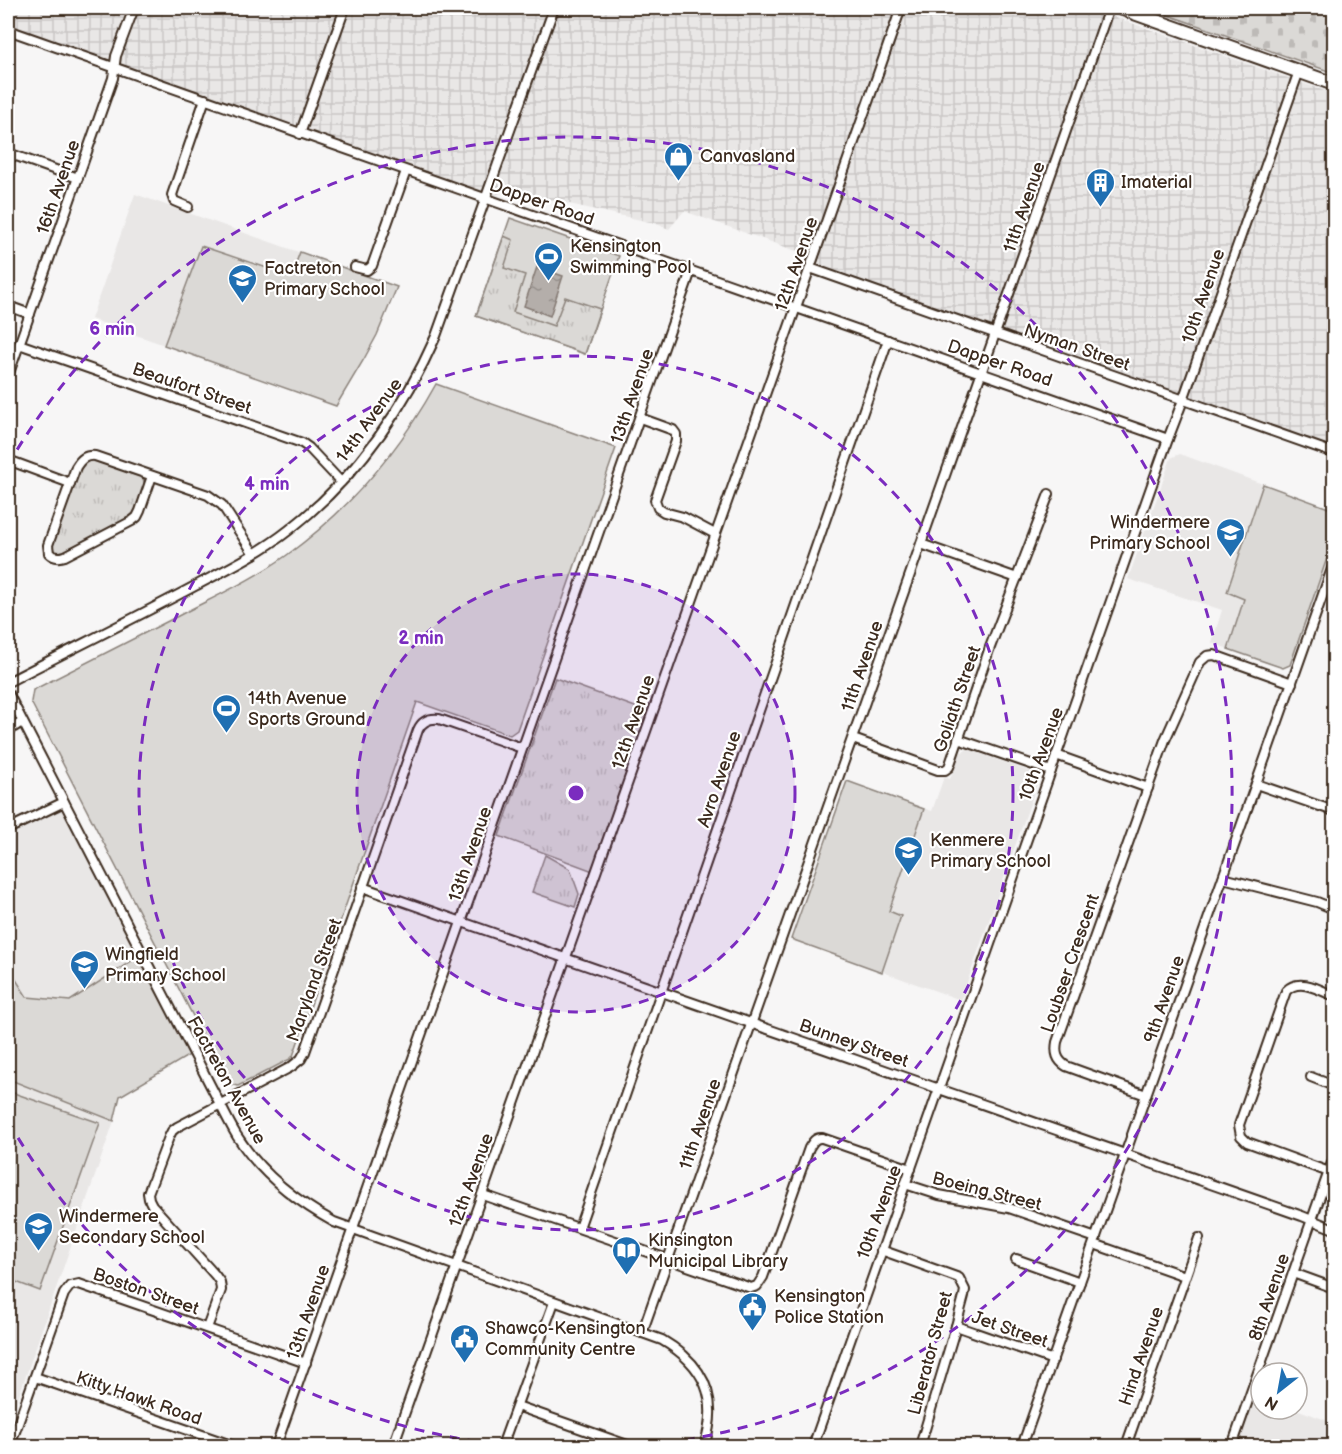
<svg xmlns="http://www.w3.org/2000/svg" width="1342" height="1454" font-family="'Balsamiq Sans',sans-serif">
<defs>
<pattern id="industrial-grid" width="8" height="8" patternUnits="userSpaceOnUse" patternTransform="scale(1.5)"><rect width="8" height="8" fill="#e9e7e6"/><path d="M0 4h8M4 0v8" fill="none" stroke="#c9c6c5"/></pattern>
<pattern id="cemetery-stones" width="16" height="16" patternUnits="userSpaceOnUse" patternTransform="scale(1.5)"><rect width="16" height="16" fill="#dbd9d6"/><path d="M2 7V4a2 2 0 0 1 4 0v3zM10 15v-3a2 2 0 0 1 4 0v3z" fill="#bdbab7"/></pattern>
<pattern id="park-tufts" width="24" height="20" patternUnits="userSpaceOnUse" patternTransform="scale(1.5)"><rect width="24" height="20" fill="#dbd9d6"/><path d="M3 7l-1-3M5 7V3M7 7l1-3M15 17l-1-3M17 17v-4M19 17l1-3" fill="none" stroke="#bdbab7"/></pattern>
<pattern id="water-ripples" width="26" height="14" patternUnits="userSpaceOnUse" patternTransform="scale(1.5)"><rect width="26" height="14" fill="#b4aeaa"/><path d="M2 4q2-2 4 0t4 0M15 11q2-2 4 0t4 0" fill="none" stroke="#948e8a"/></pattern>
</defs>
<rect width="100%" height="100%" fill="#f7f6f6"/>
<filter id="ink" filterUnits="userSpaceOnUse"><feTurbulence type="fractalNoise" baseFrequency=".0167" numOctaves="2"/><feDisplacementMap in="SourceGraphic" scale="12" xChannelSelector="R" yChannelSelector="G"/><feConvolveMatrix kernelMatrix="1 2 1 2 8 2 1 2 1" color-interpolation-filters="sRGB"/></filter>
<g filter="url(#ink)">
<g fill="#e9e7e6">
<path d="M135,194L397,287L377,335L364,359L336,406L91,319Z"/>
<path d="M1180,454L1334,510V538L1290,665L1283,668L1212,643L1222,610L1128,579L1171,458Z"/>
<path d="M968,749L1034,773L1038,781L961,1000L791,939L847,781L932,811L944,777L950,779L960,753Z"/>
<path d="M64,802L193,1053L119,1096L114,1121L23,1384L8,1425V829Z"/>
<path d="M1251,1393L1261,1397V1409H1296L1334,1423V1446H1232Z"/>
</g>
<path fill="url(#industrial-grid)" d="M8,8H1089L1334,94V453L810,268L802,253L684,211L669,229L654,223L507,190L486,199L8,30Z"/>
<g fill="#dbd9d6" stroke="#8b827a" stroke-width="1.5">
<path d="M510,218L619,256L585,354L476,316Z"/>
<path d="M201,246L291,276L300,252L397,287L377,335L364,359L336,406L164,345Z"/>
<path d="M436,384L616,448L517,730L510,735L417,702L293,1056L290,1059L238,1086L228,1084L31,702L33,690C82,665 131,640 180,615C216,596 254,579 287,555C350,509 399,451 436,384Z"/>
<path d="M1263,484L1334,510V538L1290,665L1283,668L1228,649L1244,599L1227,592Z"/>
<path d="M847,781L924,809L889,911L901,916L882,972L791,939Z"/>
<path d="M142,954L193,1053L120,1096L114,1121L8,1079V967L27,997L70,1001Z"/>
<path d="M8,1091L100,1123L40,1291L8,1279Z"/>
</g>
<path fill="url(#cemetery-stones)" stroke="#8b827a" stroke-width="1.5" d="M1148,8H1334V73Z"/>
<g fill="url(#park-tufts)" stroke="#8b827a" stroke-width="1.5">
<path d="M504,236L513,240L504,268L525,275L513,312L554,326L565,297L600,309L585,354L476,316Z"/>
<path d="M92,459L140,475C151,485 139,503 135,515L63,554C56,554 54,553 52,546L79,468L86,460Z"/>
<path d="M555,678L649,712L593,871L499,836Z"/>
<path d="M545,855L570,869L579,894L575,907L532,892Z"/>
</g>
<path fill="url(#water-ripples)" stroke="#847972" stroke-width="1.5" d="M537,267L563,276L550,316L524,306Z"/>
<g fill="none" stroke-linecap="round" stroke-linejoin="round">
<defs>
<g id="street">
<path d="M8,30L1168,439"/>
<path d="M300,134L345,8"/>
<path d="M8,153L78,178"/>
<path d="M188,207L174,201L172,195L205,99"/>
<path d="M355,267L367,270L372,266L406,171"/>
<path d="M810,268L1334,453"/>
<path d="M8,306L30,314"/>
<path d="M19,344L302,443L309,448L341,482"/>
<path d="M8,376L113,78L116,56L134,8"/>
<path d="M640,418L673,430L676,434V441L655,500L658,508L664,512L683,517L715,534"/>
<path d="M8,460L70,483"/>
<path d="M152,476L140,511L137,517L132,521L65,556C59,558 54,558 49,553L48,545L76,467C81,459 85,455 95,456L208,495L222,505L254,554"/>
<path d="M921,544L1017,578"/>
<path d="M8,682C70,650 133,619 195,586C227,569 260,553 289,530C356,478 402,413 436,336L554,8"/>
<path d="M8,693L220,1104C225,1114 231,1126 237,1136C261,1174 296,1201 334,1222L662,1340C705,1365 720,1399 704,1446"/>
<path d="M8,731L22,722"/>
<path d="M853,739L938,770H945L949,767L989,650L1049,494"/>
<path d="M958,739L1051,771"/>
<path d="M1056,755L1148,788"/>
<path d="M1256,784L1334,811"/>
<path d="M8,829L64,802"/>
<path d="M1223,878L1317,902L1334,909"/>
<path d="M362,887L1302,1216L1334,1229"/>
<path d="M1311,1077L1334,1086"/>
<path d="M1146,1095L1066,1066C1057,1060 1055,1053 1057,1042L1165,740L1200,662L1207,656L1214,655L1292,683"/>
<path d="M1329,1172L1247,1142L1241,1136L1239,1125L1286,991C1299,977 1320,990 1334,996"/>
<path d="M905,1184L939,1195L1009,1208L1096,1238"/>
<path d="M483,1195L751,1288L757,1286L763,1277L809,1148C812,1143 815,1137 822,1138L911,1169"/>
<path d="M579,1228L888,340"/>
<path d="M1094,1244L1185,1276"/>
<path d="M881,1250L959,1278L965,1290L964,1296L956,1326L920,1446"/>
<path d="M1016,1259L1080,1282"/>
<path d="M1293,1273L1334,1288"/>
<path d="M956,1326L1053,1360"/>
<path d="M207,1328L221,1290L220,1282L215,1275L152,1205L149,1199L148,1193L169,1137L172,1131L177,1127L291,1067L301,1059L305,1052L418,730C422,721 429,718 439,719L522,748"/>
<path d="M642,1333L995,334L1109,8"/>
<path d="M35,1377L234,1446"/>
<path d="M517,1406L630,1446"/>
<path d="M10,1446L64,1294L70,1286L79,1284L306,1363"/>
<path d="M276,1446L691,271"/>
<path d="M393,1446L812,262L901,8"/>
<path d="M502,1446L554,1302"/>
<path d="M813,1446L1168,439L1183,400L1299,71"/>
<path d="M1022,1446L1334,563"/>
<path d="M1126,1446L1199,1238"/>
<path d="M1232,1446L1334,1157"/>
</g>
<path id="primary" d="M1120,8L1334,84"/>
</defs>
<use href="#street" stroke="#3b2a1e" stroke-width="12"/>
<use href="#primary" stroke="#3b2a1e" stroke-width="16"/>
<use href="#street" stroke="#fff" stroke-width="8"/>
<use href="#primary" stroke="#fff" stroke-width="12"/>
</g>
</g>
<circle cx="576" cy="793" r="219" fill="#7b2cbf" fill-opacity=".12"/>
<g fill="none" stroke="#7b2cbf" stroke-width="3" stroke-dasharray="10 8">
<circle cx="576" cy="793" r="219"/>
<circle cx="576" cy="793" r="437"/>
<path d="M513 1446A656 656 0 0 1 8 1121M8 465A656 656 0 1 1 639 1446"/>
</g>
<defs>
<symbol id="shop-pin" viewBox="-11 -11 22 30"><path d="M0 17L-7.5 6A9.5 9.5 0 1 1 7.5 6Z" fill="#1f6fb2" stroke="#fff"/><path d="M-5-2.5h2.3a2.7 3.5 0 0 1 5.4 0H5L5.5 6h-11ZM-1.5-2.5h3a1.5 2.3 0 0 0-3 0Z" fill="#fff"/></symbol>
<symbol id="building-pin" viewBox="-11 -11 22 30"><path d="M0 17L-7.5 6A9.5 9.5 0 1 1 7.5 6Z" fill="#1f6fb2" stroke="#fff"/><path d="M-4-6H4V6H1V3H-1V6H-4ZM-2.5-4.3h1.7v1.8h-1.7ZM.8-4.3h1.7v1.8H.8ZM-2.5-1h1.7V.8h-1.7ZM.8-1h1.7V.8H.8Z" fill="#fff"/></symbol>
<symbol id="stadium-pin" viewBox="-11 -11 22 30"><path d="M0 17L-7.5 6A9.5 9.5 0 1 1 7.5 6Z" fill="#1f6fb2" stroke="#fff"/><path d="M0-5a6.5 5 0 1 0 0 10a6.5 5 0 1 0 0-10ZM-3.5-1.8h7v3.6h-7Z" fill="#fff"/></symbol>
<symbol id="school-pin" viewBox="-11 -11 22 30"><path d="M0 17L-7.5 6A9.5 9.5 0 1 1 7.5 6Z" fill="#1f6fb2" stroke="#fff"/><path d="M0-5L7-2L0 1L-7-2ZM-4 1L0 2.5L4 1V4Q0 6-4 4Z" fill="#fff"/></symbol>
<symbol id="library-pin" viewBox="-11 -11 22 30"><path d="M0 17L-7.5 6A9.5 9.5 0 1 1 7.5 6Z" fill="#1f6fb2" stroke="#fff"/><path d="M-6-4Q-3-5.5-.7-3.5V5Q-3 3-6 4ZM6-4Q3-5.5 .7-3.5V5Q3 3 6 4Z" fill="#fff"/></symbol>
<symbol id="civic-pin" viewBox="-11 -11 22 30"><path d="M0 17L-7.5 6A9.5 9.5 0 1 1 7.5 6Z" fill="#1f6fb2" stroke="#fff"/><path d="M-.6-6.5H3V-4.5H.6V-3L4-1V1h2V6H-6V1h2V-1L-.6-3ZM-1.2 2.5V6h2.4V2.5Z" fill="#fff"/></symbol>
</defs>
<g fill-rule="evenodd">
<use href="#shop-pin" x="662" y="140" width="33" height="45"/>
<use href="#building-pin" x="1084" y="166" width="33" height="45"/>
<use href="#stadium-pin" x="532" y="240" width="33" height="45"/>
<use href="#school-pin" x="226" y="262" width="33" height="45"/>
<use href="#school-pin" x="1214" y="516" width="33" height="45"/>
<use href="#stadium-pin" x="210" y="692" width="33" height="45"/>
<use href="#school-pin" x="892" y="834" width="33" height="45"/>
<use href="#school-pin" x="68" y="948" width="33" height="45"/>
<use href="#school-pin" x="22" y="1210" width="33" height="45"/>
<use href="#library-pin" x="610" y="1234" width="33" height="45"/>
<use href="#civic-pin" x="736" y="1290" width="33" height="45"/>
<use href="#civic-pin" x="448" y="1322" width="33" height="45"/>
</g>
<g text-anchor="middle" stroke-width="4.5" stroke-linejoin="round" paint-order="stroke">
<g font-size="18" fill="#3b2a1e" stroke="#fff" text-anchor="start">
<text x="700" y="162">Canvasland</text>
<text x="1121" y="188">Imaterial</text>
<text x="570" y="252">Kensington<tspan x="570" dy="21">Swimming Pool</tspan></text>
<text x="264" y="274">Factreton<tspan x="264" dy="21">Primary School</tspan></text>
<text x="1210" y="528" text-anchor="end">Windermere<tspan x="1210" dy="21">Primary School</tspan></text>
<text x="248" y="704">14th Avenue<tspan x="248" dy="21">Sports Ground</tspan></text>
<text x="930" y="846">Kenmere<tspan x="930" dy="21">Primary School</tspan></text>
<text x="105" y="960">Wingfield<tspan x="105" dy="21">Primary School</tspan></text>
<text x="59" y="1222">Windermere<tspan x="59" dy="21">Secondary School</tspan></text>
<text x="648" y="1246">Kinsington<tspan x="648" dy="21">Municipal Library</tspan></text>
<text x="774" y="1302">Kensington<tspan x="774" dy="21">Police Station</tspan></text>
<text x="485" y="1334">Shawco-Kensington<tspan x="485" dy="21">Community Centre</tspan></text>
</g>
<g font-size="18" fill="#3b2a1e" stroke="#fff">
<text transform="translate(58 187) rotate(-71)" y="6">16th Avenue</text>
<text transform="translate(542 202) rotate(19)" y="6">Dapper Road</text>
<text transform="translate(1024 207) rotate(-71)" y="6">11th Avenue</text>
<text transform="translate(796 264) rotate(-71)" y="6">12th Avenue</text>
<text transform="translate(1203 296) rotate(-71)" y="6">10th Avenue</text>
<text transform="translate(1077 347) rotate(19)" y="6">Nyman Street</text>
<text transform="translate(1000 363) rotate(19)" y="6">Dapper Road</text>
<text transform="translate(192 388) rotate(19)" y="6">Beaufort Street</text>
<text transform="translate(632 396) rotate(-71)" y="6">13th Avenue</text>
<text transform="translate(369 420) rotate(-54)" y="6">14th Avenue</text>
<text transform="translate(862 666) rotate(-71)" y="6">11th Avenue</text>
<text transform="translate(957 699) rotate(-71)" y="6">Goliath Street</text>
<text transform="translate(633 722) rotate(-71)" y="6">12th Avenue</text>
<text transform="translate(1041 754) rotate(-70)" y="6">10th Avenue</text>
<text transform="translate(719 779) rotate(-71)" y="6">Avro Avenue</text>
<text transform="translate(470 854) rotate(-71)" y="6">13th Avenue</text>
<text transform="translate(1070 963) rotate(-71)" y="6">Loubser Crescent</text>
<text transform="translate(314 980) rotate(-70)" y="6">Maryland Street</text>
<text transform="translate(1164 999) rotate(-71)" y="6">9th Avenue</text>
<text transform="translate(854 1043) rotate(19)" y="6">Bunney Street</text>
<text transform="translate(227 1080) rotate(61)" y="6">Factreton Avenue</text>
<text transform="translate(700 1124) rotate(-71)" y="6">11th Avenue</text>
<text transform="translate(471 1180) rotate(-70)" y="6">12th Avenue</text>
<text transform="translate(987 1191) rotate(14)" y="6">Boeing Street</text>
<text transform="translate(879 1212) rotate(-70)" y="6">10th Avenue</text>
<text transform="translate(146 1291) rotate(19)" y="6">Boston Street</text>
<text transform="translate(1269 1297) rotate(-71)" y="6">8th Avenue</text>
<text transform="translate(308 1312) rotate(-71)" y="6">13th Avenue</text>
<text transform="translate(1010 1329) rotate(19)" y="6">Jet Street</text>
<text transform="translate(930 1353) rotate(-75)" y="6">Liberator Street</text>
<text transform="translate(1141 1356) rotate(-71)" y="6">Hind Avenue</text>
<text transform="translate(139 1398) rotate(19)" y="6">Kitty Hawk Road</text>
</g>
</g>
<circle cx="576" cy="793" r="9" fill="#7b2cbf" stroke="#fff" stroke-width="3"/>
<g font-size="18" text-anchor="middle" font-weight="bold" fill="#7b2cbf" stroke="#fff" stroke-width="4.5" stroke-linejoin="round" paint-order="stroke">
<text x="112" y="335">6 min</text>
<text x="267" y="490">4 min</text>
<text x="421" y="644">2 min</text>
</g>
<rect width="1342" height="1454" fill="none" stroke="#fff" stroke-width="30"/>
<rect x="15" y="15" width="1312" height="1424" fill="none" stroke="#3b2a1e" stroke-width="2" filter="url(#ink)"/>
<g transform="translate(1279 1391) rotate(211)"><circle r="28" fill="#ffffff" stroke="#b1aaa5" stroke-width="1.5"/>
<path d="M0-4.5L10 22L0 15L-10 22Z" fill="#1f6fb2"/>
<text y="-9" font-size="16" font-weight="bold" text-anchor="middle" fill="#3b2a1e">N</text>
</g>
</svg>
